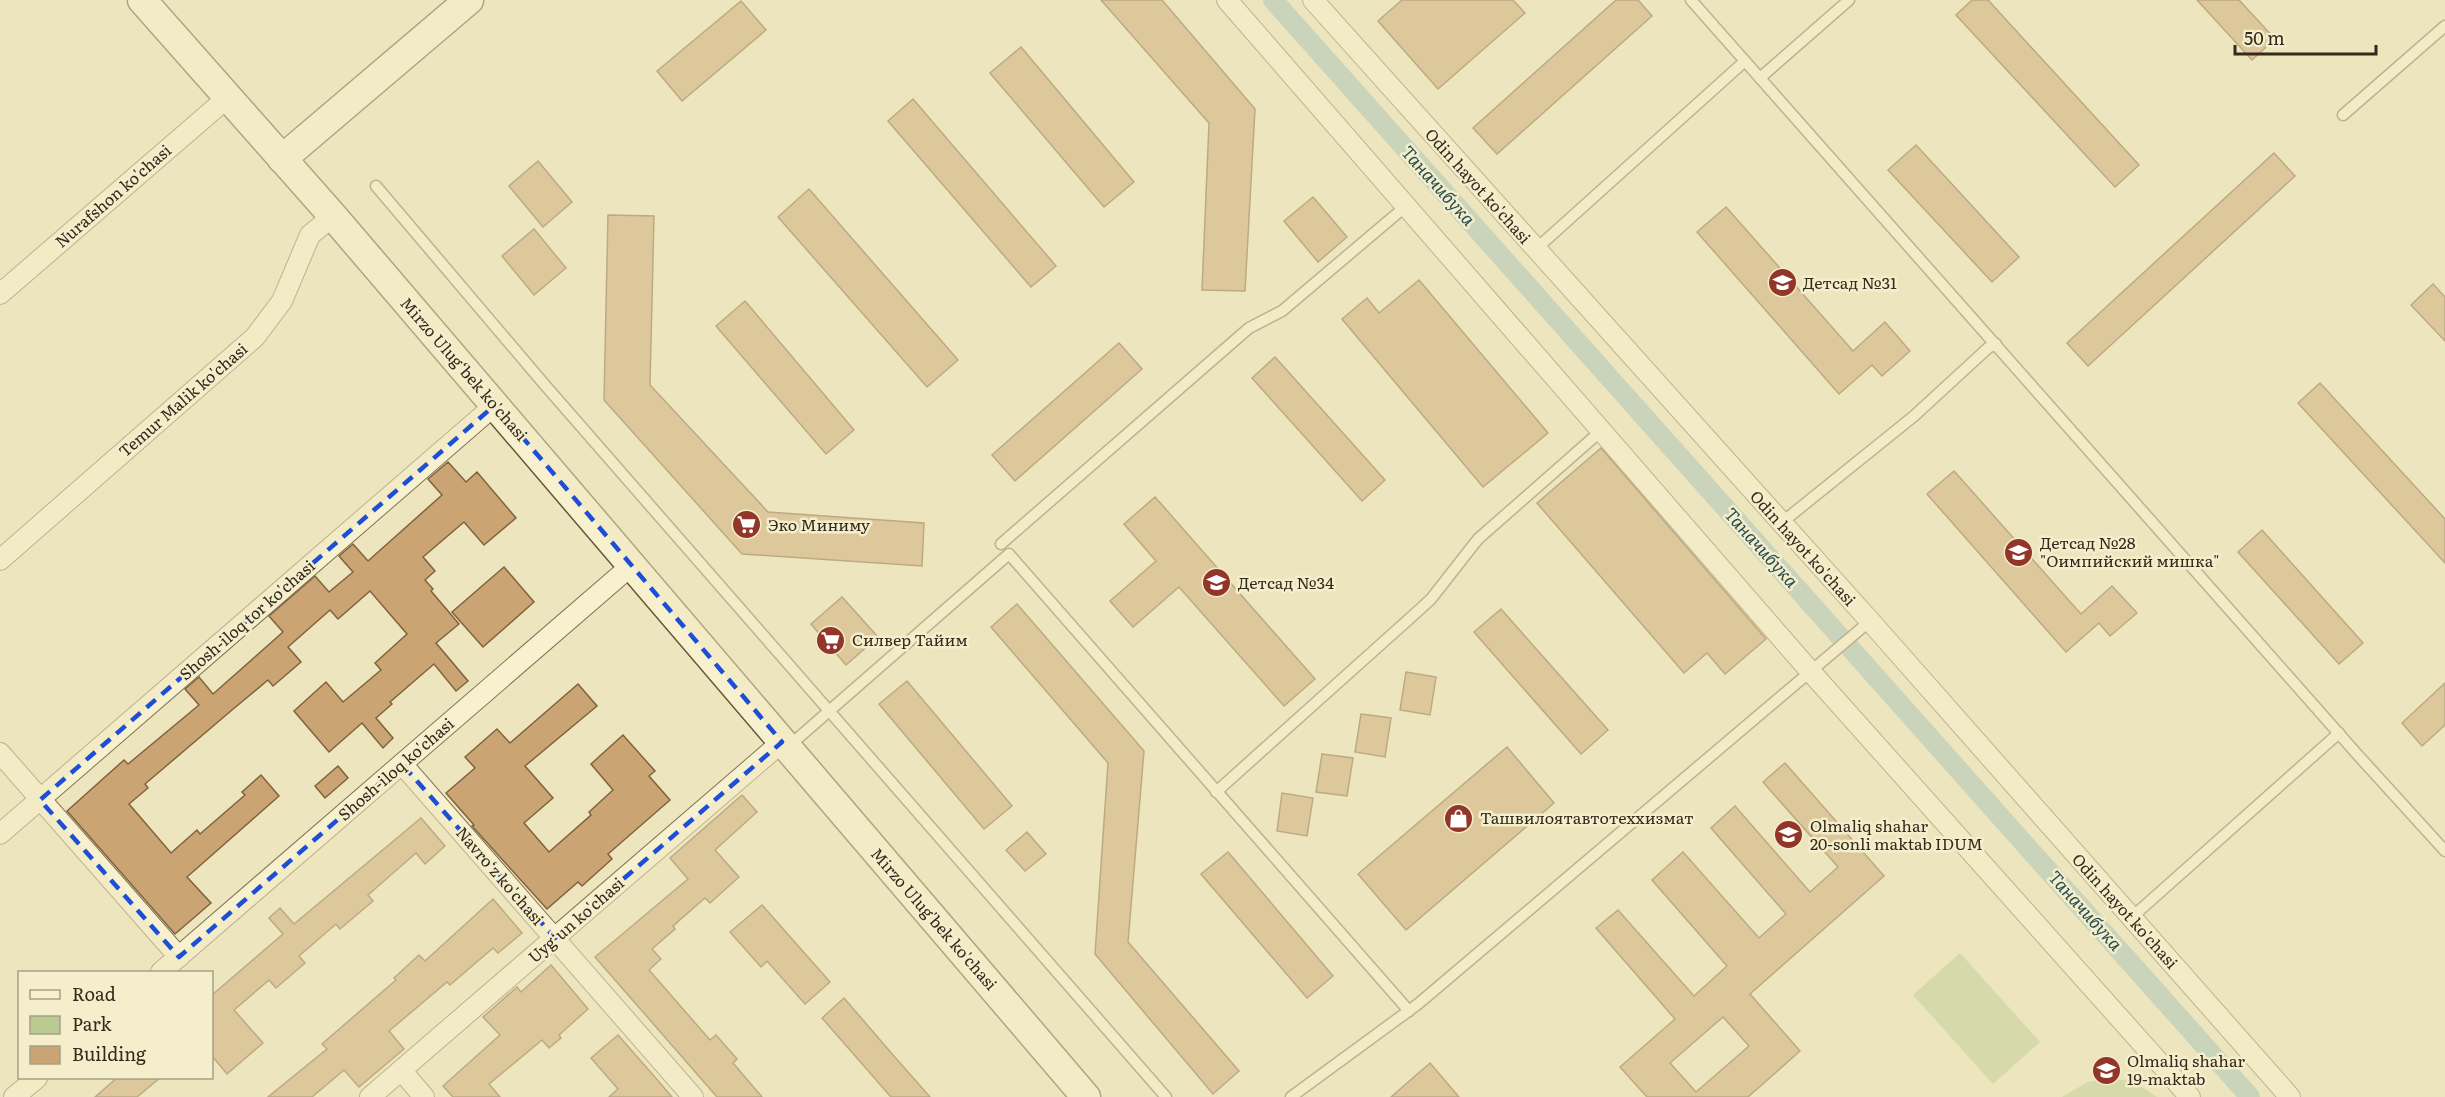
<svg xmlns="http://www.w3.org/2000/svg" width="2445" height="1097" font-family="Literata,serif">
<rect width="100%" height="100%" fill="#ece5bd"/>
<g fill="#bbc992">
<path d="M1960,953L2040,1042L1993,1084L1913,995Z"/>
<path d="M2111,1078L2134,1082L2157,1097H2062L2088,1082Z"/>
</g>
<g fill="none" stroke-linecap="round" stroke-linejoin="round">
<path stroke="#a1beb9" stroke-width="20" d="M1273,0L2250,1097"/>
</g>
<g fill="#caa473" stroke="#82623d" stroke-width="1.5" fill-rule="evenodd">
<path d="M1101,0H1162L1255,109L1245,291L1202,290L1209,123Z"/>
<path d="M1402,0H1513L1525,13L1438,89L1378,21Z"/>
<path d="M1616,0H1638L1652,16L1497,154L1473,128Z"/>
<path d="M1972,0H1988L2139,165L2115,187L1956,15Z"/>
<path d="M2197,0H2239L2275,39L2252,60Z"/>
<path d="M741,1L766,30L682,101L657,71Z"/>
<path d="M1021,47L1134,182L1104,207L990,73Z"/>
<path d="M913,99L1056,266L1031,287L888,121Z"/>
<path d="M1916,145L2019,257L1992,282L1888,170Z"/>
<path d="M2274,153L2295,176L2088,366L2067,343Z"/>
<path d="M538,161L572,202L543,227L509,186Z"/>
<path d="M809,189L958,360L927,387L778,217Z"/>
<path d="M1313,197L1347,237L1318,262L1284,221Z"/>
<path d="M1726,207L1853,351L1885,322L1910,351L1882,376L1872,365L1839,394L1697,232Z"/>
<path d="M608,215L654,216L650,385L768,512L924,523L922,566L742,554L604,400Z"/>
<path d="M534,229L566,268L534,295L502,256Z"/>
<path d="M1419,280L1548,433L1483,487L1342,319L1367,298L1379,313Z"/>
<path d="M2433,284L2445,297V341L2411,305Z"/>
<path d="M745,301L854,430L826,454L716,326Z"/>
<path d="M1119,343L1142,369L1015,481L992,455Z"/>
<path d="M1275,357L1385,480L1362,501L1252,378Z"/>
<path d="M2320,383L2445,519V563L2298,403Z"/>
<path d="M1601,448L1766,639L1725,674L1707,653L1684,673L1537,503Z"/>
<path d="M448,462L466,482L477,472L516,518L484,545L464,522L423,557L435,571L425,580L433,589L431,591L459,624L436,643L468,681L456,691L434,664L390,702L392,704L376,718L393,738L383,748L362,723L329,752L294,711L326,682L343,702L381,670L375,663L407,634L370,591L338,619L330,610L288,647L301,662L273,686L268,680L232,710L145,784L148,788L129,804L171,853L197,830L200,834L245,795L242,792L261,775L279,796L187,877L211,903L175,934L67,811L124,760L128,764L199,705L185,689L199,677L213,694L283,632L269,616L315,576L329,592L353,572L339,556L353,544L368,561L442,495L428,479Z"/>
<path d="M1954,471L2081,614L2112,586L2137,613L2110,636L2099,623L2066,652L1927,494Z"/>
<path d="M1155,497L1315,679L1284,706L1179,587L1133,627L1110,601L1156,561L1124,524Z"/>
<path d="M2262,530L2363,643L2339,664L2238,552Z"/>
<path d="M504,567L534,602L483,647L452,612Z"/>
<path d="M842,597L878,637L846,665L811,624Z"/>
<path d="M1017,604L1144,751L1128,942L1239,1071L1213,1094L1095,954L1108,763L991,627Z"/>
<path d="M1501,609L1608,730L1581,754L1474,632Z"/>
<path d="M1406,672L1436,677L1430,715L1400,710Z"/>
<path d="M907,681L1012,806L984,829L879,704Z"/>
<path d="M2445,683V725L2422,746L2402,723Z"/>
<path d="M578,684L597,706L525,766L553,798L524,823L549,852L591,815L589,812L613,790L591,764L623,735L655,771L649,776L670,800L608,854L612,859L582,886L578,882L547,909L472,826L474,825L446,793L475,768L465,757L497,729L510,743Z"/>
<path d="M1361,714L1391,718L1385,757L1355,752Z"/>
<path d="M1507,747L1554,803L1406,930L1358,874Z"/>
<path d="M1322,754L1353,758L1347,796L1316,792Z"/>
<path d="M1785,763L1884,876L1750,994L1800,1051L1748,1097H1647L1620,1067L1675,1019L1596,928L1618,910L1694,996L1727,966L1652,880L1683,852L1759,938L1786,914L1711,828L1735,806L1810,892L1838,867L1763,782ZM1723,1017L1749,1046L1696,1092L1670,1063Z"/>
<path d="M338,766L348,778L325,798L315,786Z"/>
<path d="M1282,793L1313,798L1307,836L1277,831Z"/>
<path d="M742,795L757,812L715,850L739,877L710,903L705,898L673,926L675,929L652,949L661,959L649,970L710,1040L716,1035L737,1059L733,1063L762,1097H717L595,957L688,879L670,858Z"/>
<path d="M421,818L445,846L425,864L416,853L368,895L373,901L340,929L336,924L299,956L305,963L276,988L269,980L234,1010L263,1043L227,1074L212,1056V995L283,934L269,918L280,908L294,924Z"/>
<path d="M1027,832L1046,854L1025,871L1006,850Z"/>
<path d="M1228,852L1333,976L1307,998L1201,874Z"/>
<path d="M493,899L522,933L498,953L493,948L450,985L447,982L389,1031L404,1049L359,1087L344,1070L312,1097H268L327,1049L322,1044L396,980L394,978L419,955L425,961Z"/>
<path d="M762,905L830,982L805,1004L767,961L761,967L730,932Z"/>
<path d="M551,965L588,1009L559,1035L561,1038L549,1048L542,1040L489,1084L500,1097H453L443,1086L500,1035L483,1017L517,987L521,992Z"/>
<path d="M844,998L893,1055L930,1097H891L822,1018Z"/>
<path d="M618,1035L654,1076L672,1097H609L618,1089L591,1058Z"/>
<path d="M1430,1063L1459,1097H1391Z"/>
<path d="M118,1077H161L137,1097H95Z"/>
</g>
<g fill="none" stroke-linecap="round" stroke-linejoin="round">
<defs>
<g id="lane">
<path d="M1691,0L2356,753L2445,851"/>
<path d="M1760,78L1849,0"/>
<path d="M2343,115L2445,26"/>
<path d="M376,186L544,384L1166,1097"/>
<path d="M1536,249L1745,61"/>
<path d="M1780,524L1914,416L1988,348L1996,344"/>
<path d="M1001,544L1249,328L1282,311L1406,206"/>
<path d="M789,746L1009,554L1409,1011"/>
<path d="M1216,792L1418,611L1431,599L1478,539L1602,430"/>
<path d="M2131,918L2339,733"/>
<path d="M1291,1097L1418,1004L1870,621"/>
</g>
<g id="street">
<path d="M1227,0L1810,671L2190,1097"/>
<path d="M1313,0L1870,621L2290,1097"/>
<path d="M0,294L227,98"/>
<path d="M0,560L255,337L282,301L310,235L333,216"/>
<path d="M0,753L179,957"/>
<path d="M402,764L693,1097"/>
<path d="M0,834L495,405"/>
<path d="M161,972L632,565"/>
<path d="M401,1070L424,1097"/>
<path d="M14,1097L37,1078"/>
<path d="M370,1097L782,742"/>
</g>
<g id="secondary">
<path d="M142,0L333,216L1086,1097"/>
<path d="M282,159L469,0"/>
</g>
</defs>
<use href="#lane" stroke="#837557" stroke-width="13"/>
<use href="#street" stroke="#837557" stroke-width="22"/>
<use href="#secondary" stroke="#65563a" stroke-width="31"/>
<use href="#lane" stroke="#f8f1cf" stroke-width="10"/>
<use href="#street" stroke="#f8f1cf" stroke-width="20"/>
<use href="#secondary" stroke="#f8f1cf" stroke-width="28"/>
</g>
<path d="M0 0H2445V1097H0ZM495,405L782,742L555,938L402,764L179,957L40,800Z" fill="#ece5bd" fill-opacity=".55" fill-rule="evenodd"/>
<path fill="none" stroke="#1d4ed8" stroke-width="4.5" stroke-dasharray="12 8" stroke-linejoin="round" d="M495,405L782,742L555,938L402,764L179,957L40,800Z"/>
<defs>
<symbol id="school-disc" viewBox="-11 -11 22 22"><circle r="9.5" fill="#913628" stroke="#f4eecc"/><path d="M0-5L7-2L0 1L-7-2ZM-4 1L0 2.5L4 1V4Q0 6-4 4Z" fill="#fff"/></symbol>
<symbol id="supermarket-disc" viewBox="-11 -11 22 22"><circle r="9.5" fill="#913628" stroke="#f4eecc"/><path d="M-6-5.5h2.5l.6 2H6L4.5 2H-2.5L-4.4-4H-6ZM-1.5 3.2a1.3 1.3 0 1 0 .1 0ZM3 3.2a1.3 1.3 0 1 0 .1 0Z" fill="#fff"/></symbol>
<symbol id="shop-disc" viewBox="-11 -11 22 22"><circle r="9.5" fill="#913628" stroke="#f4eecc"/><path d="M-5-2.5h2.3a2.7 3.5 0 0 1 5.4 0H5L5.5 6h-11ZM-1.5-2.5h3a1.5 2.3 0 0 0-3 0Z" fill="#fff"/></symbol>
</defs>
<g fill-rule="evenodd">
<use href="#school-disc" x="1766" y="266" width="33" height="33"/>
<use href="#supermarket-disc" x="730" y="508" width="33" height="33"/>
<use href="#school-disc" x="2002" y="536" width="33" height="33"/>
<use href="#school-disc" x="1200" y="566" width="33" height="33"/>
<use href="#supermarket-disc" x="814" y="624" width="33" height="33"/>
<use href="#shop-disc" x="1442" y="802" width="33" height="33"/>
<use href="#school-disc" x="1772" y="818" width="33" height="33"/>
<use href="#school-disc" x="2090" y="1054" width="33" height="33"/>
</g>
<g text-anchor="middle" stroke-width="5" stroke-linejoin="round" paint-order="stroke">
<g font-size="16" fill="#332a1b" stroke="#f4eecc">
<text transform="translate(1478 186) rotate(48)" y="6">Odin hayot ko'chasi</text>
<text transform="translate(113 196) rotate(-41)" y="6">Nurafshon ko'chasi</text>
<text transform="translate(464 369) rotate(49)" y="6">Mirzo Ulug‘bek ko'chasi</text>
<text transform="translate(183 400) rotate(-41)" y="6">Temur Malik ko'chasi</text>
<text transform="translate(1803 548) rotate(48)" y="6">Odin hayot ko'chasi</text>
<text transform="translate(247 620) rotate(-41)" y="6">Shosh-iloq tor ko'chasi</text>
<text transform="translate(396 769) rotate(-41)" y="6">Shosh-iloq ko'chasi</text>
<text transform="translate(500 876) rotate(49)" y="6">Navro‘z ko'chasi</text>
<text transform="translate(2125 911) rotate(48)" y="6">Odin hayot ko'chasi</text>
<text transform="translate(934 919) rotate(49)" y="6">Mirzo Ulug'bek ko'chasi</text>
<text transform="translate(576 920) rotate(-41)" y="6">Uyg‘un ko'chasi</text>
</g>
<g font-size="16" fill="#332a1b" stroke="#f4eecc" text-anchor="start">
<text x="1803" y="289">Детсад №31</text>
<text x="768" y="531">Эко Миниму</text>
<text x="2040" y="549">Детсад №28<tspan x="2040" dy="18">"Оимпийский мишка"</tspan></text>
<text x="1238" y="589">Детсад №34</text>
<text x="852" y="646">Силвер Тайим</text>
<text x="1480" y="824">Ташвилоятавтотеххизмат</text>
<text x="1810" y="832">Olmaliq shahar<tspan x="1810" dy="18">20-sonli maktab IDUM</tspan></text>
<text x="2127" y="1067">Olmaliq shahar<tspan x="2127" dy="18">19-maktab</tspan></text>
</g>
<g font-size="18" font-style="italic" fill="#2a4f53" stroke="#f4eecc">
<text transform="translate(1438 186) rotate(48)" y="6">Таначибука</text>
<text transform="translate(1761 548) rotate(48)" y="6">Таначибука</text>
<text transform="translate(2085 911) rotate(48)" y="6">Таначибука</text>
</g>
</g>
<rect x="18" y="971" width="195" height="108" fill="#f4eecc" stroke="#a7a085" stroke-width="1.5"/>
<rect x="30" y="990" width="30" height="9" fill="#f8f1cf" stroke="#a7a085" stroke-width="1.5"/>
<text x="72" y="1001" font-size="18" fill="#332a1b">Road</text>
<rect x="30" y="1016" width="30" height="18" fill="#bbc992" stroke="#a7a085" stroke-width="1.5"/>
<text x="72" y="1031" font-size="18" fill="#332a1b">Park</text>
<rect x="30" y="1046" width="30" height="18" fill="#caa473" stroke="#a7a085" stroke-width="1.5"/>
<text x="72" y="1061" font-size="18" fill="#332a1b">Building</text>
<path d="M2235 45v9h141v-9" fill="none" stroke="#332a1b" stroke-width="3"/>
<text x="2244" y="45" font-size="18" fill="#332a1b" stroke="#f4eecc" stroke-width="4.5" paint-order="stroke">50 m</text>
</svg>
